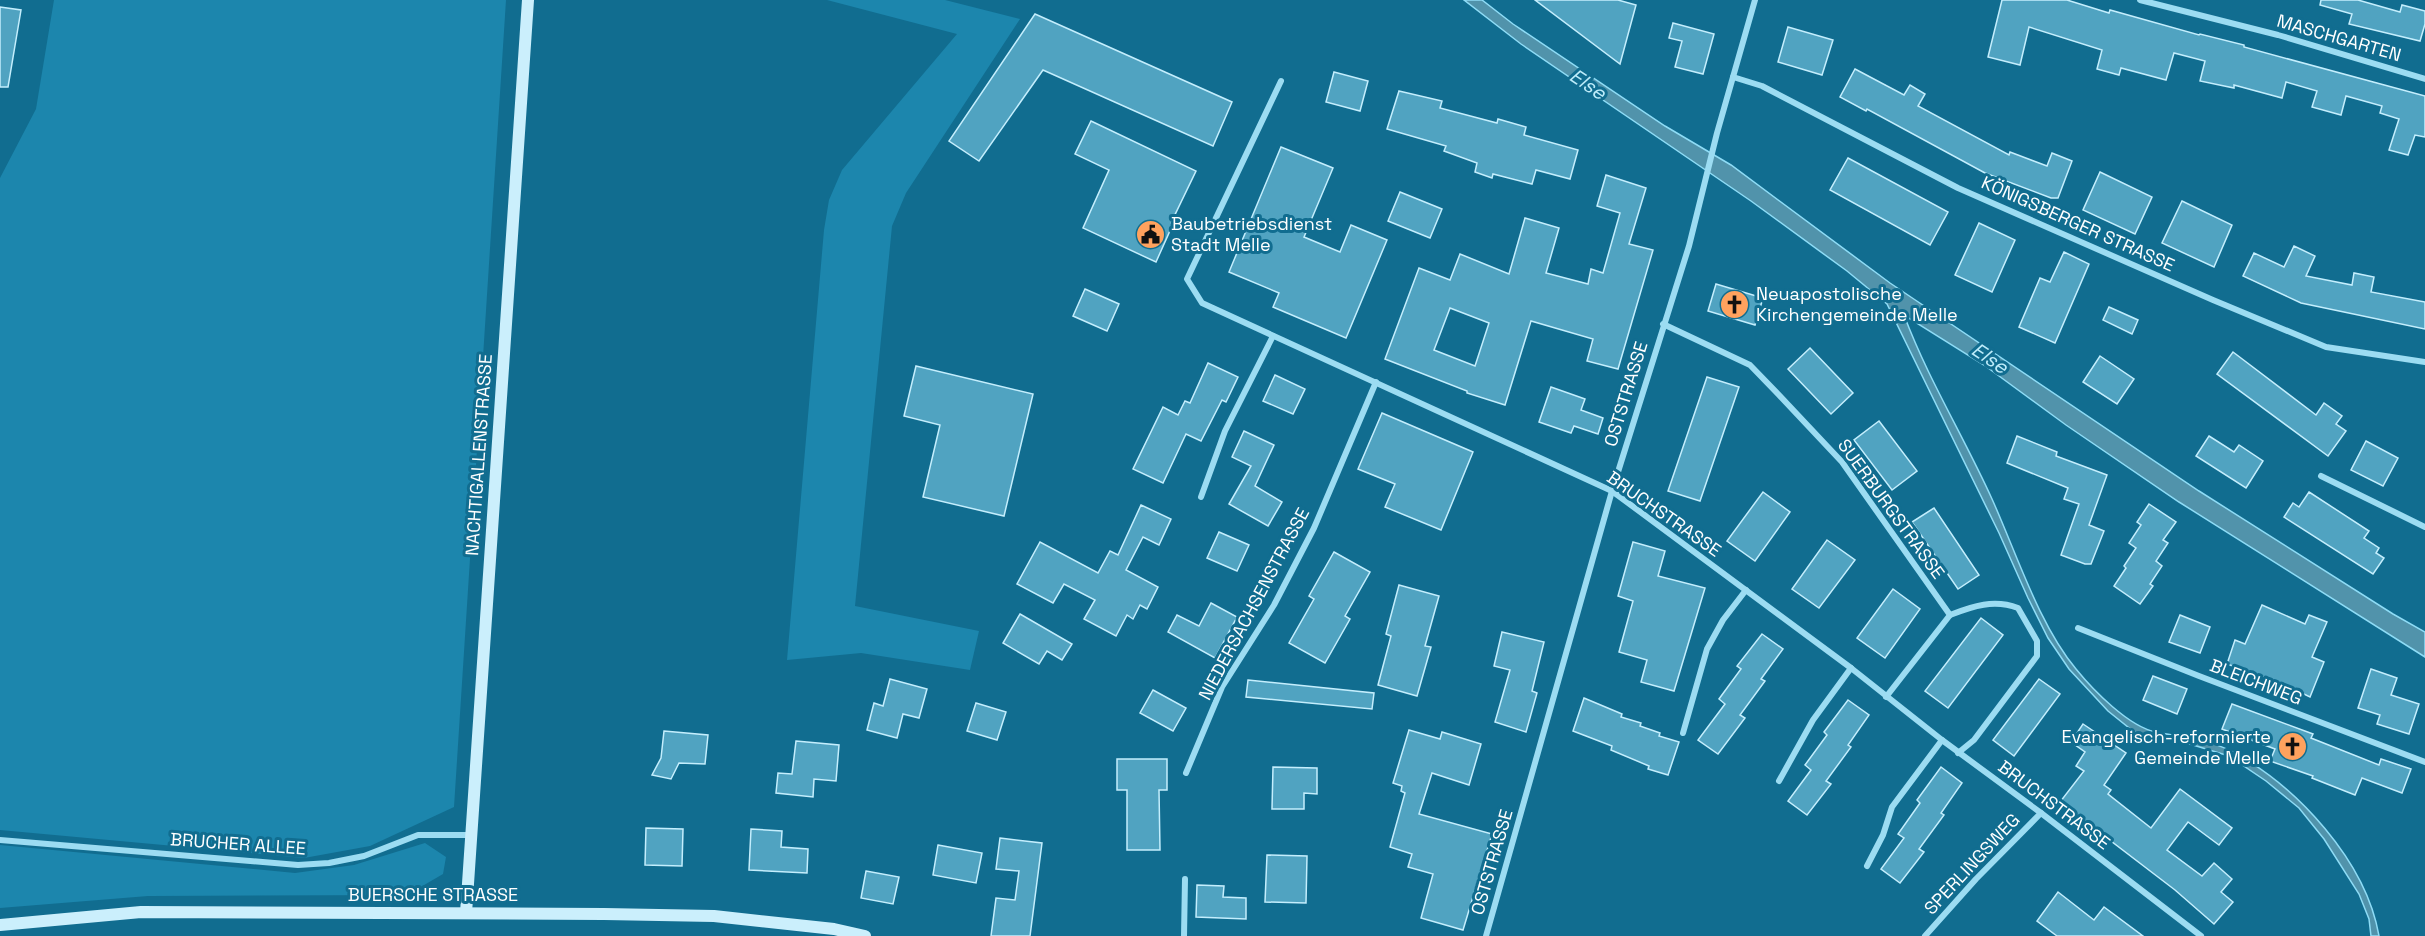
<svg xmlns="http://www.w3.org/2000/svg" width="2425" height="936" font-family="'Space Grotesk',sans-serif">
<rect width="100%" height="100%" fill="#116d90"/>
<g fill="#1c86ad">
<path d="M54,0H506L454,807L370,846L304,858L0,830V178L36,109Z"/>
<path d="M827,0H945L1020,19L906,193L892,226L855,606L979,631L970,670L861,653L787,660L824,230L829,200L842,170L957,34Z"/>
<path d="M425,843L446,857L443,874L407,895L148,896L0,908V845L295,873L354,865Z"/>
</g>
<path fill="#5193ab" stroke="#8edcf6" stroke-width="1.5" d="M1464,0H1482L1513,24L1665,126L1731,165L1890,283L2199,491L2393,614L2425,632V657L2179,502L2066,425L1984,365L1904,315C1928,379 1964,437 1992,499C2016,552 2039,625 2076,669C2093,690 2129,727 2156,732C2181,737 2207,739 2231,751C2297,786 2366,861 2379,936H2371L2369,919L2359,894L2324,839L2299,808L2266,781L2229,756L2180,741L2155,739L2133,731L2108,711L2069,669L2048,638L2028,598L1999,533L1887,304L1847,271L1751,201L1521,44Z"/>
<g fill="#50a3c1" stroke="#c4eefd" stroke-width="1.5" fill-rule="evenodd">
<path d="M1535,0H1618L1636,5L1620,64Z"/>
<path d="M2002,0H2067L2109,13L2110,10L2199,35L2200,34L2244,45V47L2425,96V137L2415,135L2408,155L2389,150L2399,119L2380,113L2382,106L2346,96L2341,115L2312,107L2317,91L2286,82L2282,98L2234,85V88L2200,81L2205,61L2174,53L2166,80L2121,68L2119,75L2097,69L2102,50L2029,27L2020,65L1988,57Z"/>
<path d="M2321,0H2358L2400,12L2402,5L2425,11V24L2420,41L2349,24L2352,14L2320,5Z"/>
<path d="M0,7L21,10L8,87H0Z"/>
<path d="M1035,14L1232,102L1213,146L1043,70L979,161L949,141Z"/>
<path d="M1673,23L1714,34L1703,74L1675,67L1682,41L1669,38Z"/>
<path d="M1788,27L1833,40L1822,75L1778,62Z"/>
<path d="M1855,69L1904,95L1910,85L1925,94L1918,106L2009,155L2010,152L2047,166L2052,153L2072,161L2058,198H2051L1985,173L1867,109L1866,111L1840,97Z"/>
<path d="M1334,72L1368,81L1360,111L1326,102Z"/>
<path d="M1399,91L1442,101L1440,108L1497,123L1498,119L1526,127L1524,135L1578,150L1570,179L1536,170L1532,184L1493,174L1492,178L1475,172L1477,163L1444,151L1446,146L1387,129Z"/>
<path d="M1091,121L1196,171L1171,223L1173,224L1156,262L1083,228L1109,170L1075,154Z"/>
<path d="M1281,147L1333,168L1304,237L1340,252L1351,225L1387,240L1346,338L1273,307L1279,293L1229,272Z"/>
<path d="M1848,158L1948,212L1930,245L1830,190Z"/>
<path d="M2100,172L2152,197L2135,234L2083,210Z"/>
<path d="M1606,175L1646,188L1629,244L1653,250L1618,369L1587,361L1593,339L1531,321L1505,405L1467,393V391L1385,359L1419,268L1450,280L1460,254L1509,274L1525,218L1559,228L1546,273L1588,284L1591,269L1603,273L1620,213L1597,206ZM1450,308L1489,323L1475,366L1434,350Z"/>
<path d="M1400,192L1442,209L1430,238L1388,221Z"/>
<path d="M2182,201L2232,225L2214,267L2162,243Z"/>
<path d="M1979,223L2015,240L1992,292L1955,275Z"/>
<path d="M2294,246L2315,256L2306,276L2352,285L2354,273L2374,277L2371,292L2425,302V329L2301,303L2243,276L2254,253L2284,267Z"/>
<path d="M2064,252L2089,264L2055,343L2019,327L2040,278L2050,282Z"/>
<path d="M1716,284L1763,298L1755,325L1708,311Z"/>
<path d="M1085,289L1119,304L1107,331L1073,316Z"/>
<path d="M2109,307L2138,320L2132,334L2103,320Z"/>
<path d="M1810,348L1853,393L1831,414L1788,369Z"/>
<path d="M2233,352L2316,415L2324,403L2342,416L2336,424L2346,431L2328,456L2217,374Z"/>
<path d="M2100,356L2134,379L2117,404L2083,382Z"/>
<path d="M1208,363L1238,377L1226,402L1222,400L1201,441L1186,434L1163,483L1133,469L1163,407L1178,415L1185,401L1190,403Z"/>
<path d="M916,366L1033,394L1004,516L923,497L940,425L904,416Z"/>
<path d="M1275,375L1305,389L1293,414L1263,401Z"/>
<path d="M1707,377L1739,387L1700,501L1668,491Z"/>
<path d="M1551,387L1585,399L1581,410L1603,418L1598,434L1574,426L1571,433L1539,422Z"/>
<path d="M1382,413L1473,452L1441,530L1385,507L1395,484L1358,469Z"/>
<path d="M1879,421L1917,471L1892,490L1854,440Z"/>
<path d="M1244,431L1274,445L1255,486L1282,502L1268,526L1229,504L1251,466L1232,457Z"/>
<path d="M2017,436L2057,452L2056,456L2107,475L2089,525L2104,531L2091,564H2085L2061,555L2079,504L2064,499L2068,488L2007,463Z"/>
<path d="M2209,436L2234,452L2239,445L2263,461L2246,488L2196,456Z"/>
<path d="M2366,441L2398,458L2383,486L2351,470Z"/>
<path d="M1763,492L1790,512L1755,561L1727,541Z"/>
<path d="M2309,492L2369,531L2364,538L2379,548L2376,553L2384,558L2373,574L2284,517L2293,503L2299,507Z"/>
<path d="M2149,504L2176,522L2163,540L2168,543L2156,561L2162,566L2150,584L2153,586L2140,604L2114,586L2126,568L2124,566L2136,548L2129,543L2141,525L2137,522Z"/>
<path d="M1141,505L1171,519L1159,545L1143,537L1126,570L1158,587L1147,609L1140,605L1133,619L1127,615L1116,636L1084,619L1095,600L1064,584L1053,603L1017,584L1040,542L1098,573L1110,551L1118,555Z"/>
<path d="M1934,508L1979,575L1958,589L1912,522Z"/>
<path d="M1219,532L1249,545L1237,571L1207,558Z"/>
<path d="M1827,540L1855,560L1819,608L1792,589Z"/>
<path d="M1633,542L1665,551L1658,576L1705,588L1674,691L1641,682L1647,660L1619,652L1633,601L1618,596Z"/>
<path d="M1334,552L1370,572L1345,616L1350,619L1325,663L1289,643L1314,599L1309,596Z"/>
<path d="M1399,585L1439,596L1425,646L1431,647L1417,696L1378,685L1391,636L1386,634Z"/>
<path d="M1893,589L1920,609L1885,658L1857,638Z"/>
<path d="M1211,603L1237,617L1215,658L1168,632L1177,615L1199,626Z"/>
<path d="M2262,605L2305,624L2309,615L2327,622L2312,657L2324,662L2310,697L2281,683L2227,664L2235,640L2245,644Z"/>
<path d="M1020,614L1072,644L1062,660L1047,651L1039,664L1003,643Z"/>
<path d="M2180,615L2210,627L2200,653L2169,642Z"/>
<path d="M1981,618L2003,635L1948,708L1925,691Z"/>
<path d="M1502,632L1544,642L1532,691L1537,693L1526,732L1495,722L1510,670L1494,666Z"/>
<path d="M1762,634L1783,649L1761,679L1765,681L1740,715L1745,718L1718,754L1698,740L1725,704L1719,699L1741,669L1737,666Z"/>
<path d="M2371,669L2397,678L2391,695L2419,704L2409,734L2377,724L2380,715L2358,708Z"/>
<path d="M2153,676L2187,689L2177,714L2143,700Z"/>
<path d="M890,679L927,689L919,718L903,714L897,738L867,730L874,703L883,706Z"/>
<path d="M2039,679L2060,694L2014,756L1993,740Z"/>
<path d="M1248,680L1374,693L1372,709L1246,697Z"/>
<path d="M1153,690L1186,708L1173,731L1140,713Z"/>
<path d="M1584,698L1622,714L1621,717L1641,723L1640,726L1660,733L1659,736L1679,742L1668,775L1648,769L1649,766L1611,750L1612,746L1573,731Z"/>
<path d="M1848,700L1869,715L1848,745L1851,747L1826,781L1831,784L1807,815L1788,801L1811,770L1805,765L1827,735L1824,732Z"/>
<path d="M976,703L1006,712L997,740L967,731Z"/>
<path d="M2232,704L2313,734L2311,738L2379,765L2381,759L2411,769L2402,793L2362,778L2355,795L2312,778L2313,776L2270,761L2275,749L2222,729Z"/>
<path d="M2083,724L2126,753L2104,785L2111,790L2108,794L2151,828L2180,789L2232,828L2219,845L2188,822L2167,850L2202,876L2214,863L2232,879L2221,892L2233,902L2214,924L2175,890L2060,802L2084,771L2076,766L2085,752L2071,742Z"/>
<path d="M1409,730L1440,739L1442,732L1481,744L1469,785L1432,773L1419,814L1492,834L1463,930L1421,918L1433,874L1408,867L1412,854L1390,847L1405,793L1401,791L1402,786L1393,783Z"/>
<path d="M664,731L708,735L705,764L679,763L671,779L652,775L661,758Z"/>
<path d="M796,741L839,745L836,781L814,779L813,797L776,793L778,773L792,774Z"/>
<path d="M1117,759H1167V790H1159L1160,850H1127V790H1117Z"/>
<path d="M1273,767L1317,768V794L1304,793V809H1272Z"/>
<path d="M1941,767L1962,783L1941,813L1944,815L1919,849L1924,852L1900,883L1881,869L1904,838L1898,834L1920,803L1917,800Z"/>
<path d="M646,828L683,829L682,866L645,865Z"/>
<path d="M751,829L782,831L781,847L808,849L807,873L749,870Z"/>
<path d="M1000,838L1042,843L1030,936H991L996,898L1015,900L1019,871L996,869Z"/>
<path d="M938,845L982,853L976,883L933,875Z"/>
<path d="M1267,855L1307,856L1306,903L1265,902Z"/>
<path d="M866,871L899,877L893,904L861,898Z"/>
<path d="M1197,885L1224,886L1223,897L1246,898V919L1196,917Z"/>
<path d="M2058,892L2094,920L2104,907L2143,936H2057L2037,921Z"/>
</g>
<g fill="none" stroke-linecap="round" stroke-linejoin="round">
<g stroke="#9cdcf2" stroke-width="6">
<path d="M2140,0L2278,35L2425,79"/>
<path d="M1733,77L1762,86L1958,188L2213,300L2326,347L2425,362"/>
<path d="M1281,81L1187,279L1202,303L1612,491L1851,668L1942,740L2041,813L2201,936"/>
<path d="M1663,324L1750,365L1779,395L1842,462L1950,615L1886,697"/>
<path d="M2321,476L2425,527"/>
<path d="M1201,497L1225,431L1273,336"/>
<path d="M1950,615C1973,606 1994,599 2018,608L2037,641V656L1974,740L1958,753"/>
<path d="M2078,628L2199,676L2425,762"/>
<path d="M1683,733L1707,649L1723,620L1746,590"/>
<path d="M1186,773L1222,687L1274,605L1314,528L1376,382"/>
<path d="M1779,781L1813,720L1851,668"/>
<path d="M0,840L298,865L329,863L364,856L418,835H470"/>
<path d="M1867,866L1883,835L1892,807L1942,740"/>
<path d="M1184,936L1185,879"/>
<path d="M1486,936L1612,491L1689,246L1717,133L1755,0"/>
<path d="M1925,936L1976,879L2041,813"/>
</g>
<g stroke="#cbeffc" stroke-width="12">
<path d="M466,913L528,0"/>
<path d="M0,925L141,912L604,914L714,916L834,929L865,936"/>
</g>
</g>
<defs>
<symbol id="civic-disc" viewBox="-11 -11 22 22"><circle r="9.5" fill="#ffa25e" stroke="#116d90"/><path d="M-.6-6.5H3V-4.5H.6V-3L4-1V1h2V6H-6V1h2V-1L-.6-3ZM-1.2 2.5V6h2.4V2.5Z" fill="#111"/></symbol>
<symbol id="church-disc" viewBox="-11 -11 22 22"><circle r="9.5" fill="#ffa25e" stroke="#116d90"/><path d="M-1.2-6h2.4v3.5h3.3v2.4h-3.3V6h-2.4V-.1h-3.3v-2.4h3.3Z" fill="#111"/></symbol>
</defs>
<g fill-rule="evenodd">
<use href="#civic-disc" x="1134" y="218" width="33" height="33"/>
<use href="#church-disc" x="1718" y="288" width="33" height="33"/>
<use href="#church-disc" x="2276" y="730" width="33" height="33"/>
</g>
<g text-anchor="middle" stroke-width="6" stroke-linejoin="round" paint-order="stroke">
<g font-size="18" fill="#fff" stroke="#116d90">
<text transform="translate(2339 38) rotate(16)" y="6">MASCHGARTEN</text>
<text transform="translate(2078 224) rotate(24)" y="6">KÖNIGSBERGER STRASSE</text>
<text transform="translate(1626 394) rotate(-73)" y="6">OSTSTRASSE</text>
<text transform="translate(479 455) rotate(-86)" y="6">NACHTIGALLENSTRASSE</text>
<text transform="translate(1891 509) rotate(54)" y="6">SUERBURGSTRASSE</text>
<text transform="translate(1664 514) rotate(35)" y="6">BRUCHSTRASSE</text>
<text transform="translate(1254 604) rotate(-62)" y="6">NIEDERSACHSENSTRASSE</text>
<text transform="translate(2256 682) rotate(21)" y="6">BLEICHWEG</text>
<text transform="translate(2054 805) rotate(37)" y="6">BRUCHSTRASSE</text>
<text transform="translate(238 844) rotate(4)" y="6">BRUCHER ALLEE</text>
<text transform="translate(1492 862) rotate(-74)" y="6">OSTSTRASSE</text>
<text transform="translate(1972 864) rotate(-47)" y="6">SPERLINGSWEG</text>
<text x="433" y="901">BUERSCHE STRASSE</text>
</g>
<g font-size="18" fill="#fff" stroke="#116d90" text-anchor="start">
<text x="1171" y="230">Baubetriebsdienst<tspan x="1171" dy="21">Stadt Melle</tspan></text>
<text x="1756" y="300">Neuapostolische<tspan x="1756" dy="21">Kirchengemeinde Melle</tspan></text>
<text x="2271" y="743" text-anchor="end">Evangelisch-reformierte<tspan x="2271" dy="21">Gemeinde Melle</tspan></text>
</g>
<g font-size="20" font-style="italic" fill="#beecfa" stroke="#116d90">
<text transform="translate(1588 84) rotate(34)" y="7">Else</text>
<text transform="translate(1990 358) rotate(34)" y="7">Else</text>
</g>
</g>
</svg>
